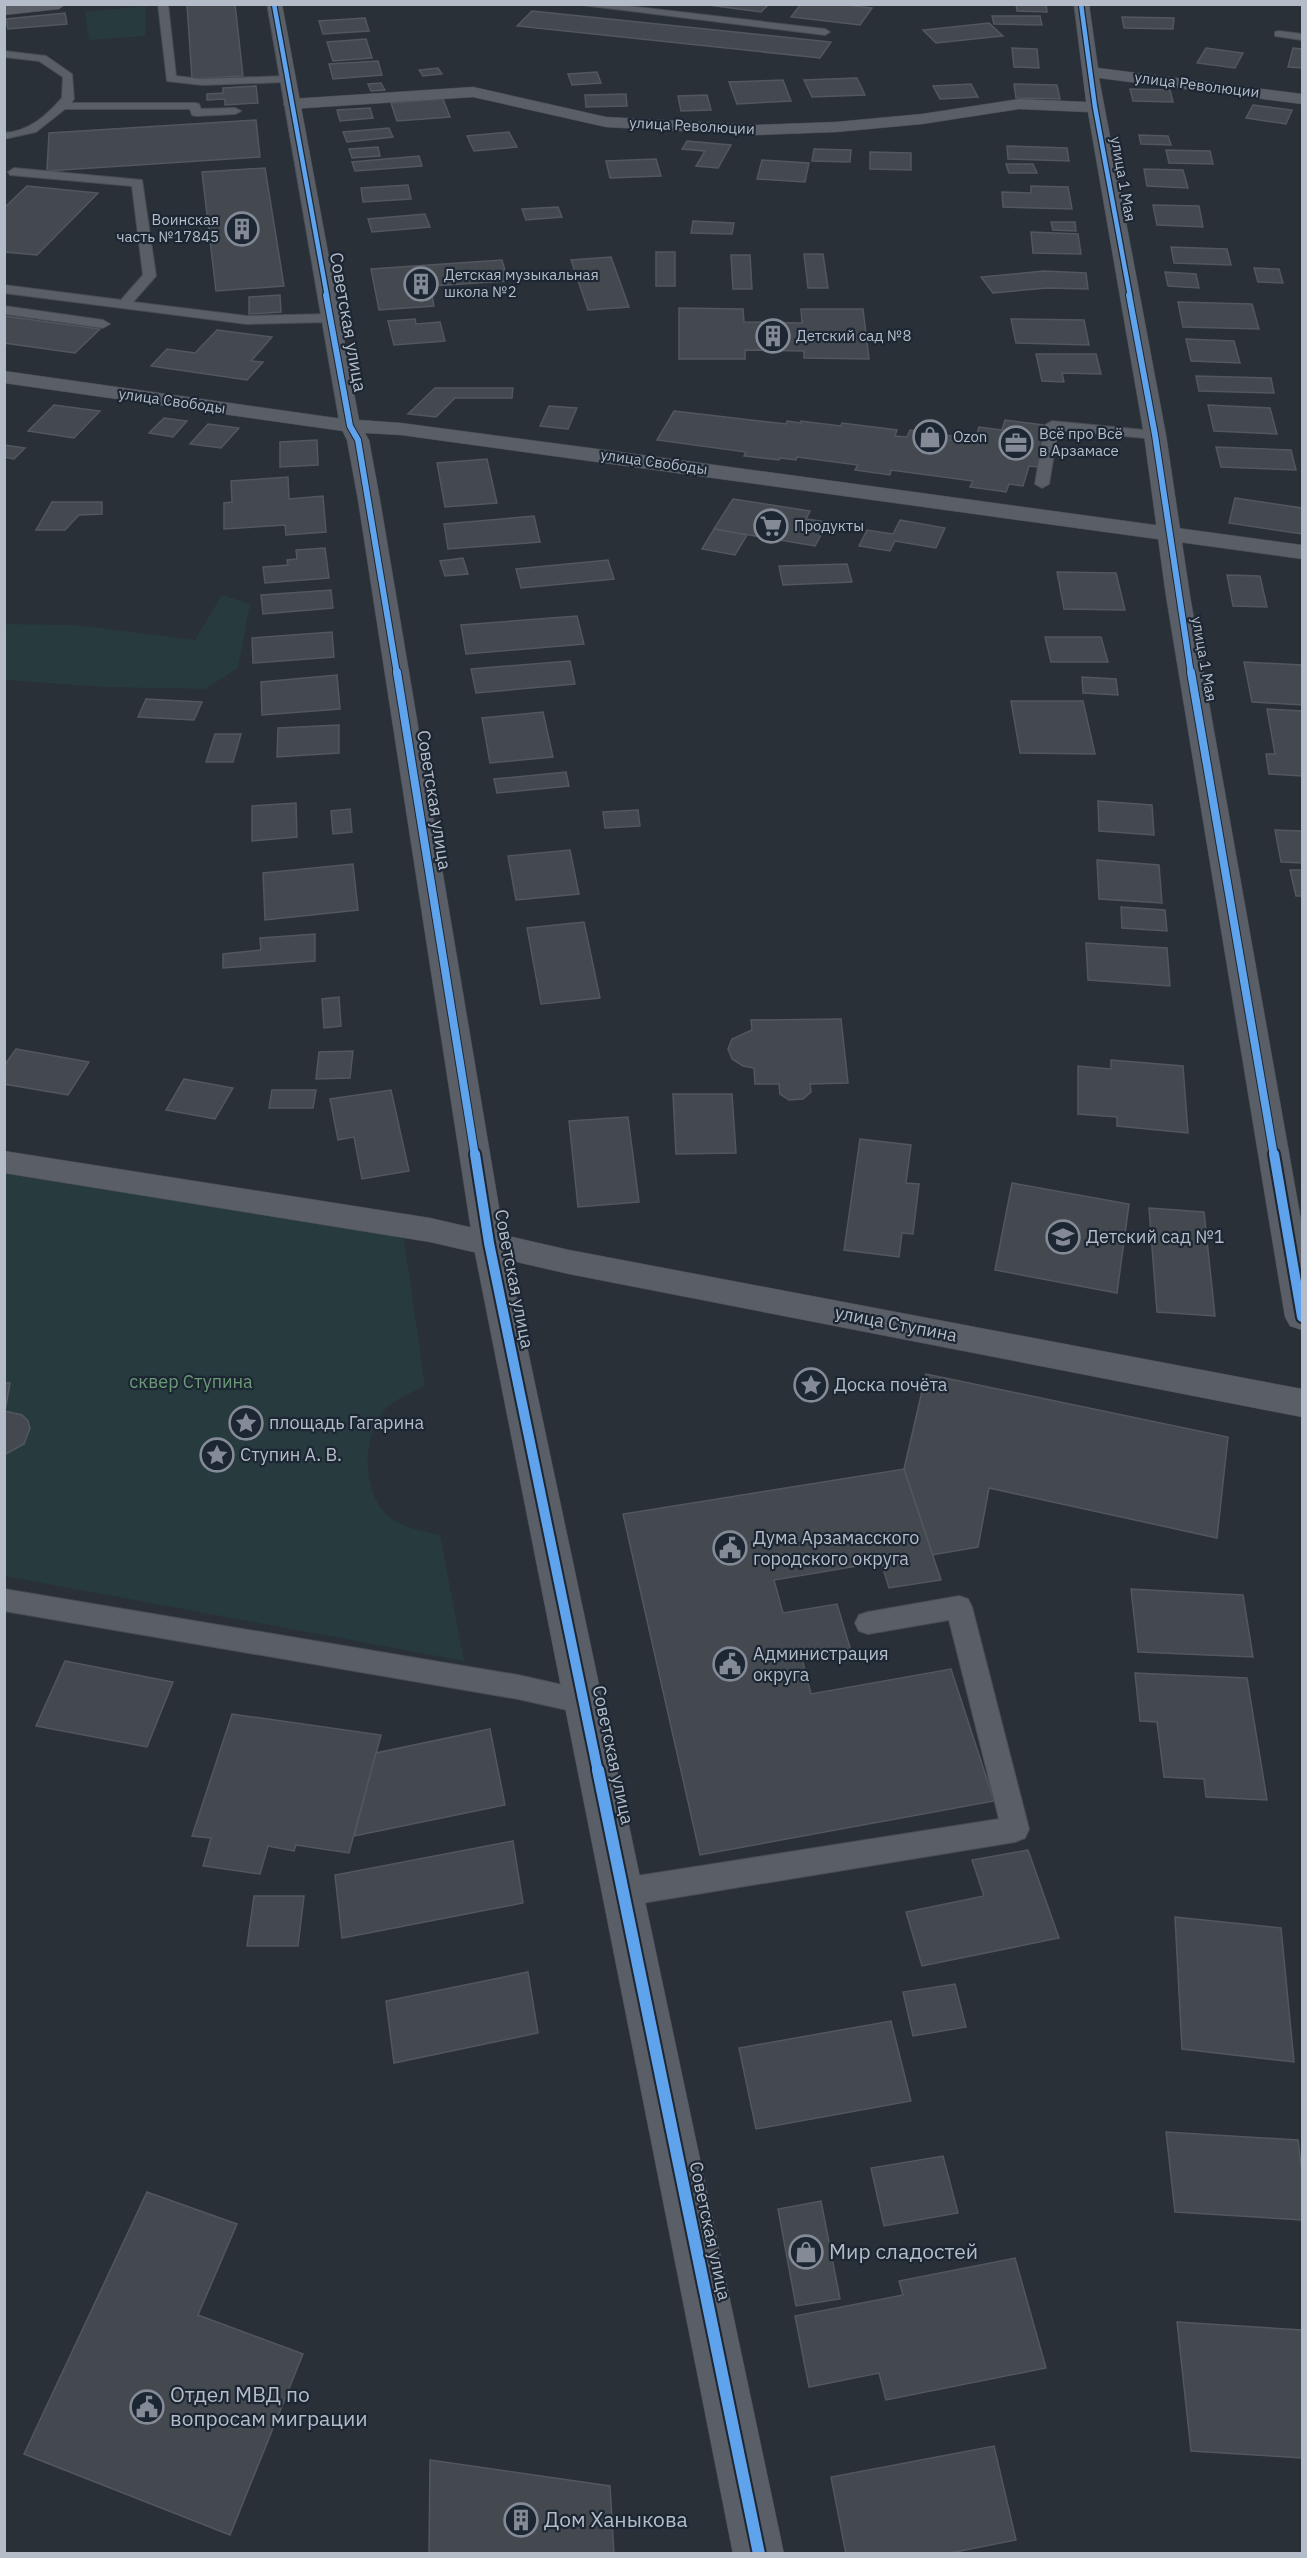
<svg xmlns="http://www.w3.org/2000/svg" width="1307" height="2558" font-family="'IBM Plex Sans',sans-serif">
<rect width="100%" height="100%" fill="#2a3038"/>
<g fill="#273a3e">
<path d="M146,6L145,36L89,40L85,12Z"/>
<path d="M222,595L250,604L238,668L205,689L104,687L5,680V624L75,625L195,640Z"/>
<path d="M4,1153L403,1232L425,1386C411,1393 392,1400 382,1413C363,1438 362,1489 385,1513C399,1527 421,1531 440,1535L464,1661L5,1576Z"/>
</g>
<g fill="#444950" stroke="#52575f" stroke-width="1.5">
<path d="M187,4H235L243,76L192,79Z"/>
<path d="M701,4H769L761,12Z"/>
<path d="M801,4H839L872,8L860,25L791,17Z"/>
<path d="M1016,4H1046L1047,12L1017,11Z"/>
<path d="M532,11L831,42L820,58L517,26Z"/>
<path d="M65,13L67,24L8,29L6,19Z"/>
<path d="M992,16H1040L1042,25L994,24Z"/>
<path d="M1122,17L1174,18L1173,29L1124,28Z"/>
<path d="M365,18L369,31L323,34L319,21Z"/>
<path d="M989,23L1003,36L936,43L923,30Z"/>
<path d="M366,39L372,58L333,61L327,42Z"/>
<path d="M1012,48L1037,49L1039,68L1014,67Z"/>
<path d="M1206,48L1243,53L1235,68L1197,63Z"/>
<path d="M1293,48L1302,49V68L1288,67Z"/>
<path d="M378,61L382,75L333,79L329,64Z"/>
<path d="M438,68L442,74L423,76L419,70Z"/>
<path d="M597,72L601,83L572,85L568,74Z"/>
<path d="M857,78L865,95L812,97L804,80Z"/>
<path d="M783,80L791,101L737,104L729,82Z"/>
<path d="M381,83L385,90L371,91L368,84Z"/>
<path d="M971,84L978,97L940,99L933,86Z"/>
<path d="M1014,84L1057,85L1060,99L1016,98Z"/>
<path d="M256,86L258,103L225,105V99L207,100V94L223,93V88Z"/>
<path d="M1130,89L1170,90L1173,102L1133,101Z"/>
<path d="M626,94L627,106L586,107L585,95Z"/>
<path d="M707,95L711,110L681,111L678,96Z"/>
<path d="M443,99L450,117L397,121L391,103Z"/>
<path d="M1253,105L1292,110L1286,124L1246,118Z"/>
<path d="M370,108L373,118L340,121L337,110Z"/>
<path d="M256,120L260,157L47,171L49,133Z"/>
<path d="M389,128L393,137L347,142L343,132Z"/>
<path d="M509,132L517,147L474,151L467,136Z"/>
<path d="M1139,135L1168,136L1171,145L1141,144Z"/>
<path d="M687,141L731,145L718,168L696,166L705,151L682,149Z"/>
<path d="M1007,146L1067,148L1069,161L1008,159Z"/>
<path d="M378,147L380,156L352,158L349,149Z"/>
<path d="M814,149L851,150L850,162L812,161Z"/>
<path d="M1166,150L1210,151L1213,164L1169,163Z"/>
<path d="M870,152L911,153V170L870,169Z"/>
<path d="M419,156L422,166L355,171L352,162Z"/>
<path d="M656,159L661,176L610,178L606,161Z"/>
<path d="M762,160L809,163L805,182L757,179Z"/>
<path d="M1006,164H1033L1037,173H1009Z"/>
<path d="M265,168L284,286L216,291L202,172Z"/>
<path d="M1144,169L1183,170L1188,188L1147,186Z"/>
<path d="M408,185L411,199L363,202L361,188Z"/>
<path d="M27,186L98,193L37,255L4,252V208Z"/>
<path d="M1031,186L1068,187L1072,209L1003,207L1002,192L1031,193Z"/>
<path d="M1153,205L1199,206L1203,227L1157,225Z"/>
<path d="M558,207L562,217L526,220L522,209Z"/>
<path d="M425,214L430,227L372,232L368,219Z"/>
<path d="M693,221L734,223L732,234L691,233Z"/>
<path d="M1051,222H1075L1076,231L1053,230Z"/>
<path d="M1031,232L1078,234L1081,254L1033,253Z"/>
<path d="M1171,247L1227,249L1231,265L1174,263Z"/>
<rect x="656" y="252" width="19" height="34"/>
<path d="M804,254H823L828,288H808Z"/>
<path d="M731,255H750L752,289H733Z"/>
<path d="M611,257L629,307L588,310L571,260Z"/>
<path d="M502,260L508,281L430,286L434,306L379,310L371,269Z"/>
<path d="M1254,268L1279,269L1283,283L1258,282Z"/>
<path d="M1044,271L1086,273L1088,289L1047,288L993,293L981,277Z"/>
<path d="M1165,272L1196,274L1199,288L1168,286Z"/>
<path d="M280,295L281,312L249,314V297Z"/>
<path d="M1178,302L1252,304L1259,329L1183,327Z"/>
<path d="M679,308L743,309L744,322L802,323L801,309H863L869,359L804,358V351L745,350V359H679Z"/>
<path d="M4,316L100,329L75,353L4,343Z"/>
<path d="M415,319L416,324L440,322L445,341L394,345L388,321Z"/>
<path d="M1011,319L1084,320L1089,345L1016,343Z"/>
<path d="M217,330L272,337L251,361L263,362L247,380L151,366L167,349L195,353Z"/>
<path d="M1186,339L1234,341L1240,363L1191,361Z"/>
<path d="M1036,354H1096L1101,374L1062,373L1064,382L1042,381Z"/>
<path d="M1196,376L1271,378L1274,393L1199,391Z"/>
<path d="M435,388H513L512,398H455L436,417L408,414Z"/>
<path d="M54,405L100,411L74,438L28,431Z"/>
<path d="M1208,405L1270,408L1277,434L1214,431Z"/>
<path d="M549,406L577,408L568,429L540,426Z"/>
<path d="M674,411L786,424L787,421L801,423V421L841,426L842,423L897,430L895,436L907,437L910,430L952,436L950,440L978,444L980,438L976,437L979,427L1002,430L1005,420L1043,425L1039,437L1046,438L1037,467L1029,466L1023,486L1009,484L1006,492L970,487L973,481L891,470L890,475L855,470L858,465L797,457L796,460L780,458L779,460L744,456L746,452L657,440Z"/>
<path d="M164,418L187,421L173,437L149,433Z"/>
<path d="M208,424L239,428L221,448L190,444Z"/>
<path d="M317,440L318,465L280,467V442Z"/>
<path d="M4,445L25,448L14,459L4,457Z"/>
<path d="M1216,447L1291,450L1296,470L1221,467Z"/>
<path d="M487,459L497,503L445,507L437,463Z"/>
<path d="M288,477L289,499L323,496L326,532L286,535L285,525L224,529V503L232,502L231,481Z"/>
<path d="M1235,498L1302,508V534L1229,523Z"/>
<path d="M733,499L810,511L806,519L828,522L815,546L714,529Z"/>
<path d="M52,502H102V514L79,515L65,530H36Z"/>
<path d="M534,516L540,542L448,549L444,524Z"/>
<path d="M900,520L945,528L936,548L895,541L890,551L859,546L867,530L893,534Z"/>
<path d="M714,529L747,535L735,555L702,549Z"/>
<path d="M325,548L329,578L265,583L263,567L288,565L287,560L297,559L296,550Z"/>
<path d="M463,558L468,574L445,576L440,561Z"/>
<path d="M608,560L614,579L521,588L516,569Z"/>
<path d="M847,564L852,582L783,585L779,566Z"/>
<path d="M1057,572L1116,573L1125,610L1064,609Z"/>
<path d="M1227,575L1260,576L1267,607L1233,606Z"/>
<path d="M331,590L333,608L263,614L261,595Z"/>
<path d="M577,616L584,644L466,654L461,625Z"/>
<path d="M332,632L334,657L253,663L252,638Z"/>
<path d="M1045,637H1101L1108,662H1051Z"/>
<path d="M570,661L575,684L476,693L471,669Z"/>
<path d="M1244,662L1302,665V705L1252,702Z"/>
<path d="M337,675L340,709L262,715L261,682Z"/>
<path d="M1082,677L1116,679L1118,695L1083,693Z"/>
<path d="M146,699L202,702L194,720L138,717Z"/>
<path d="M1011,701H1083L1095,754L1020,753Z"/>
<path d="M1267,709L1302,711V776L1269,774L1266,754H1275Z"/>
<path d="M543,712L553,757L490,763L482,718Z"/>
<path d="M339,725V753L277,757L278,728Z"/>
<path d="M215,734H241L233,762H206Z"/>
<path d="M566,772L569,786L497,793L494,779Z"/>
<path d="M1098,801L1152,805L1154,835L1099,831Z"/>
<path d="M296,803L297,837L252,841V806Z"/>
<path d="M350,809L352,832L333,834L331,811Z"/>
<path d="M638,810L640,826L605,828L603,812Z"/>
<path d="M1275,830L1302,831V863L1281,862Z"/>
<path d="M570,850L579,894L516,900L508,856Z"/>
<path d="M1097,860L1159,865L1162,903L1099,899Z"/>
<path d="M353,864L358,910L265,920L263,873Z"/>
<path d="M1290,870H1302V896H1296Z"/>
<path d="M1121,907L1165,910L1167,931L1122,928Z"/>
<path d="M584,922L600,998L541,1004L527,928Z"/>
<path d="M315,934V961L223,968V954L261,950L260,938Z"/>
<path d="M1086,943L1167,948L1170,986L1088,980Z"/>
<path d="M339,997L341,1026L324,1028L322,999Z"/>
<path d="M841,1019L848,1083L810,1084L811,1092L803,1099L789,1100L780,1094L779,1084H755L754,1068L743,1066L732,1059L728,1049L732,1039L752,1030L751,1020Z"/>
<path d="M16,1049L89,1062L68,1095L4,1084V1066Z"/>
<path d="M353,1051L350,1078L316,1079L319,1052Z"/>
<path d="M1111,1060L1183,1066L1188,1133L1117,1126V1117L1078,1114V1066L1111,1069Z"/>
<path d="M184,1079L233,1088L215,1119L166,1110Z"/>
<path d="M272,1090H316L313,1108H269Z"/>
<path d="M391,1090L409,1171L362,1179L354,1137L338,1140L330,1099Z"/>
<path d="M673,1094H732L736,1153L676,1154Z"/>
<path d="M628,1117L639,1202L578,1207L569,1121Z"/>
<path d="M860,1139L911,1145L906,1183L919,1184L913,1234L902,1233L899,1257L844,1250Z"/>
<path d="M1012,1183L1129,1204L1117,1293L995,1270Z"/>
<path d="M1149,1208L1204,1212L1215,1316L1157,1312Z"/>
<path d="M926,1374L1228,1437L1217,1538L989,1488L978,1547L932,1555L904,1469Z"/>
<path d="M4,1383H10L5,1411L22,1415L28,1421L30,1428L24,1444L4,1455Z"/>
<path d="M904,1469L941,1580L889,1588L881,1562L774,1580L783,1613L837,1604L851,1651L802,1659L811,1694L951,1669L994,1801L700,1855L623,1514Z"/>
<path d="M1131,1589L1243,1595L1253,1657L1138,1652Z"/>
<path d="M65,1661L173,1682L147,1747L36,1726Z"/>
<path d="M1135,1673L1247,1678L1267,1800L1206,1797L1204,1779L1164,1777L1157,1722L1140,1721Z"/>
<path d="M232,1714L381,1735L349,1853L296,1845L294,1851L268,1846L260,1874L203,1866L211,1838L192,1836Z"/>
<path d="M490,1729L505,1805L354,1836L376,1753Z"/>
<path d="M513,1841L523,1903L342,1938L335,1875Z"/>
<path d="M1028,1850L1059,1938L922,1966L906,1912L984,1896L972,1860Z"/>
<path d="M254,1896H304L298,1946H247Z"/>
<path d="M1175,1917L1281,1928L1294,2062L1182,2049Z"/>
<path d="M528,1972L538,2033L394,2063L386,2001Z"/>
<path d="M955,1984L966,2027L913,2036L903,1992Z"/>
<path d="M891,2021L911,2101L756,2129L739,2048Z"/>
<path d="M1166,2132L1298,2140L1302,2173V2220L1175,2212Z"/>
<path d="M943,2156L958,2213L884,2226L871,2168Z"/>
<path d="M147,2192L237,2224L198,2315L303,2354L230,2535L24,2454Z"/>
<path d="M821,2201L840,2299L796,2306L778,2209Z"/>
<path d="M1015,2258L1046,2368L886,2400L879,2373L809,2387L795,2316L903,2295L899,2281Z"/>
<path d="M1177,2322L1302,2330V2458L1191,2451Z"/>
<path d="M994,2446L1016,2540L945,2554H846L831,2477Z"/>
<path d="M430,2460L610,2486L614,2554H429Z"/>
</g>
<g fill="none" stroke-linecap="round" stroke-linejoin="round">
<defs>
<g id="service">
<path d="M158,4H168L176,76L202,79L286,76L291,79L286,82L202,85L167,81Z"/>
<path d="M574,4H611L825,29L830,32L825,35Z"/>
<path d="M1279,31L1302,34V40L1275,36V32Z"/>
<path d="M4,51L46,56L72,74L74,99L71,103H195L199,104L201,109L235,108L241,111L235,114L196,116L192,115L190,109H65L36,132L4,139V133C30,131 46,116 62,98L63,77L39,61L4,57Z"/>
<path d="M14,168L142,180L156,276L133,302L247,316L331,314L338,318L331,322L247,324L4,293V285L121,300L143,275L132,186L10,175L8,172Z"/>
<path d="M4,306L103,320L110,324L103,328L4,314Z"/>
<path d="M1052,421L1155,431L1162,435L1155,439L1058,430L1049,484L1042,488L1035,484L1045,425Z"/>
<path d="M4,1589L518,1675L585,1690L594,1694L598,1702L594,1710L585,1714L518,1699L4,1611Z"/>
<path d="M959,1596L968,1599L972,1607L1029,1829L1025,1838L1015,1842L624,1906L614,1902L610,1892L614,1882L624,1878L999,1819L949,1620L868,1634L859,1631L855,1623L859,1615L868,1612Z"/>
</g>
<g id="minor">
<path d="M19,4H66L59,9L4,15V6Z"/>
<path d="M1074,4H1089L1098,68L1302,94V104L1099,78L1166,435L1190,596L1302,1226V1330L1290,1326L1285,1317L1166,596L1144,435L1088,112L1019,109L922,124L836,132L756,135L606,127L473,97L291,109L283,104L291,99L473,87L606,117L756,125L836,122L922,114L1019,99L1086,102Z"/>
<path d="M4,371L350,420L357,422L360,426L357,430L350,432L4,383Z"/>
<path d="M4,1151L430,1218L569,1250L1302,1389V1417L569,1274L430,1242L4,1173Z"/>
</g>
<path id="tertiary" d="M267,4H282L359,420L401,423L620,452L1302,545V559L401,435L365,433L369,440L380,500L505,1243L784,2554H733L473,1243L358,500L347,440L340,426Z"/>
</defs>
<use href="#service" stroke="#484c53" stroke-width="2"/>
<use href="#minor" stroke="#484c53" stroke-width="1"/>
<use href="#tertiary" stroke="#484c53" stroke-width="1"/>
<use href="#service" fill="#5a5e66" fill-rule="evenodd"/>
<use href="#minor" fill="#5a5e66" fill-rule="evenodd"/>
<use href="#tertiary" fill="#5a5e66" fill-rule="evenodd"/>
<defs>
<g id="cycleway-far4">
<path d="M274,4L327,296"/>
<path d="M1081,4L1095,107L1130,296"/>
</g>
<g id="cycleway-far3">
<path d="M326,295L350,426L358,440L397,674"/>
<path d="M1129,295L1155,435L1191,674"/>
</g>
<g id="cycleway-far2">
<path d="M397,672L475,1156"/>
<path d="M1191,672L1274,1156"/>
</g>
<g id="cycleway-far1">
<path d="M475,1154L489,1243L598,1772"/>
<path d="M1274,1154L1302,1317"/>
</g>
<path id="cycleway" d="M598,1770L759,2554"/>
</defs>
<use href="#cycleway-far4" stroke="#1d2633" stroke-width="7"/>
<use href="#cycleway-far3" stroke="#1d2633" stroke-width="8"/>
<use href="#cycleway-far2" stroke="#1d2633" stroke-width="10"/>
<use href="#cycleway-far1" stroke="#1d2633" stroke-width="14"/>
<use href="#cycleway" stroke="#1d2633" stroke-width="16"/>
<use href="#cycleway-far4" stroke="#60a3ed" stroke-width="4.5"/>
<use href="#cycleway-far3" stroke="#60a3ed" stroke-width="6"/>
<use href="#cycleway-far2" stroke="#60a3ed" stroke-width="8"/>
<use href="#cycleway-far1" stroke="#60a3ed" stroke-width="10"/>
<use href="#cycleway" stroke="#60a3ed" stroke-width="12"/>
</g>
<defs>
<symbol id="building-ring" viewBox="-11 -11 22 22"><circle r="9.5" fill="#1d2633" stroke="#848b96" stroke-width="1.5"/><path d="M-4-6H4V6H1V3H-1V6H-4ZM-2.5-4.3h1.7v1.8h-1.7ZM.8-4.3h1.7v1.8H.8ZM-2.5-1h1.7V.8h-1.7ZM.8-1h1.7V.8H.8Z" fill="#848b96"/></symbol>
<symbol id="shop-ring" viewBox="-11 -11 22 22"><circle r="9.5" fill="#1d2633" stroke="#848b96" stroke-width="1.5"/><path d="M-5-2.5h2.3a2.7 3.5 0 0 1 5.4 0H5L5.5 6h-11ZM-1.5-2.5h3a1.5 2.3 0 0 0-3 0Z" fill="#848b96"/></symbol>
<symbol id="office-ring" viewBox="-11 -11 22 22"><circle r="9.5" fill="#1d2633" stroke="#848b96" stroke-width="1.5"/><path d="M-6-3h4V-5.5h4V-3h4V5H-6ZM-1-4.5V-3h2v-1.5ZM-6 0V1H6V0Z" fill="#848b96"/></symbol>
<symbol id="supermarket-ring" viewBox="-11 -11 22 22"><circle r="9.5" fill="#1d2633" stroke="#848b96" stroke-width="1.5"/><path d="M-6-5.5h2.5l.6 2H6L4.5 2H-2.5L-4.4-4H-6ZM-1.5 3.2a1.3 1.3 0 1 0 .1 0ZM3 3.2a1.3 1.3 0 1 0 .1 0Z" fill="#848b96"/></symbol>
<symbol id="school-ring" viewBox="-11 -11 22 22"><circle r="9.5" fill="#1d2633" stroke="#848b96" stroke-width="1.5"/><path d="M0-5L7-2L0 1L-7-2ZM-4 1L0 2.5L4 1V4Q0 6-4 4Z" fill="#848b96"/></symbol>
<symbol id="sight-ring" viewBox="-11 -11 22 22"><circle r="9.5" fill="#1d2633" stroke="#848b96" stroke-width="1.5"/><path d="M0-6L1.8-2.2L6-1.7L2.9 1.2L3.7 5.4L0 3.3L-3.7 5.4L-2.9 1.2L-6-1.7L-1.8-2.2Z" fill="#848b96"/></symbol>
<symbol id="civic-ring" viewBox="-11 -11 22 22"><circle r="9.5" fill="#1d2633" stroke="#848b96" stroke-width="1.5"/><path d="M-.6-6.5H3V-4.5H.6V-3L4-1V1h2V6H-6V1h2V-1L-.6-3ZM-1.2 2.5V6h2.4V2.5Z" fill="#848b96"/></symbol>
</defs>
<g fill-rule="evenodd">
<use href="#building-ring" x="223" y="210" width="38" height="38"/>
<use href="#building-ring" x="402" y="265" width="38" height="38"/>
<use href="#building-ring" x="754" y="317" width="38" height="38"/>
<use href="#shop-ring" x="911" y="418" width="38" height="38"/>
<use href="#office-ring" x="997" y="424" width="38" height="38"/>
<use href="#supermarket-ring" x="752" y="507" width="38" height="38"/>
<use href="#school-ring" x="1044" y="1218" width="38" height="38"/>
<use href="#sight-ring" x="792" y="1366" width="38" height="38"/>
<use href="#sight-ring" x="227" y="1404" width="38" height="38"/>
<use href="#sight-ring" x="198" y="1436" width="38" height="38"/>
<use href="#civic-ring" x="711" y="1529" width="38" height="38"/>
<use href="#civic-ring" x="711" y="1645" width="38" height="38"/>
<use href="#shop-ring" x="787" y="2233" width="38" height="38"/>
<use href="#civic-ring" x="128" y="2388" width="38" height="38"/>
<use href="#building-ring" x="502" y="2501" width="38" height="38"/>
</g>
<g text-anchor="middle" stroke-width="4.5" stroke-linejoin="round" paint-order="stroke">
<g font-size="15" fill="#b4bcc9" stroke="#1d2633">
<text transform="translate(1197 85) rotate(7)" y="5">улица Революции</text>
<text transform="translate(692 126) rotate(3)" y="5">улица Революции</text>
<text transform="translate(1123 179) rotate(80)" y="5">улица 1 Мая</text>
<text transform="translate(172 401) rotate(8)" y="5">улица Свободы</text>
<text transform="translate(654 462) rotate(8)" y="5">улица Свободы</text>
<text transform="translate(1204 659) rotate(80)" y="5">улица 1 Мая</text>
</g>
<g font-size="15" fill="#b4bcc9" stroke="#1d2633" text-anchor="start">
<text x="219" y="225" text-anchor="end">Воинская<tspan x="219" dy="17">часть №17845</tspan></text>
<text x="444" y="280">Детская музыкальная<tspan x="444" dy="17">школа №2</tspan></text>
<text x="796" y="341">Детский сад №8</text>
<text x="1039" y="439">Всё про Всё<tspan x="1039" dy="17">в Арзамасе</tspan></text>
<text x="953" y="442">Ozon</text>
<text x="794" y="531">Продукты</text>
</g>
<g font-size="18" fill="#b4bcc9" stroke="#1d2633">
<text transform="translate(348 322) rotate(80)" y="6">Советская улица</text>
<text transform="translate(434 800) rotate(81)" y="6">Советская улица</text>
<text transform="translate(514 1279) rotate(79)" y="6">Советская улица</text>
<text transform="translate(896 1324) rotate(11)" y="6">улица Ступина</text>
<text transform="translate(613 1755) rotate(78)" y="6">Советская улица</text>
<text transform="translate(710 2231) rotate(78)" y="6">Советская улица</text>
</g>
<g font-size="18" fill="#b4bcc9" stroke="#1d2633" text-anchor="start">
<text x="1086" y="1243">Детский сад №1</text>
<text x="834" y="1391">Доска почёта</text>
<text x="269" y="1429">площадь Гагарина</text>
<text x="240" y="1461">Ступин А. В.</text>
<text x="753" y="1544">Дума Арзамасского<tspan x="753" dy="21">городского округа</tspan></text>
<text x="753" y="1660">Администрация<tspan x="753" dy="21">округа</tspan></text>
</g>
<g font-size="18" fill="#6b9a76" stroke="#1d2633">
<text x="191" y="1388">сквер Ступина</text>
</g>
<g font-size="21" fill="#b4bcc9" stroke="#1d2633" text-anchor="start">
<text x="829" y="2259">Мир сладостей</text>
<text x="170" y="2402">Отдел МВД по<tspan x="170" dy="24">вопросам миграции</tspan></text>
<text x="544" y="2527">Дом Ханыкова</text>
</g>
</g>
<rect width="1307" height="2558" fill="none" stroke="#b4bcc9" stroke-width="12"/>
</svg>
